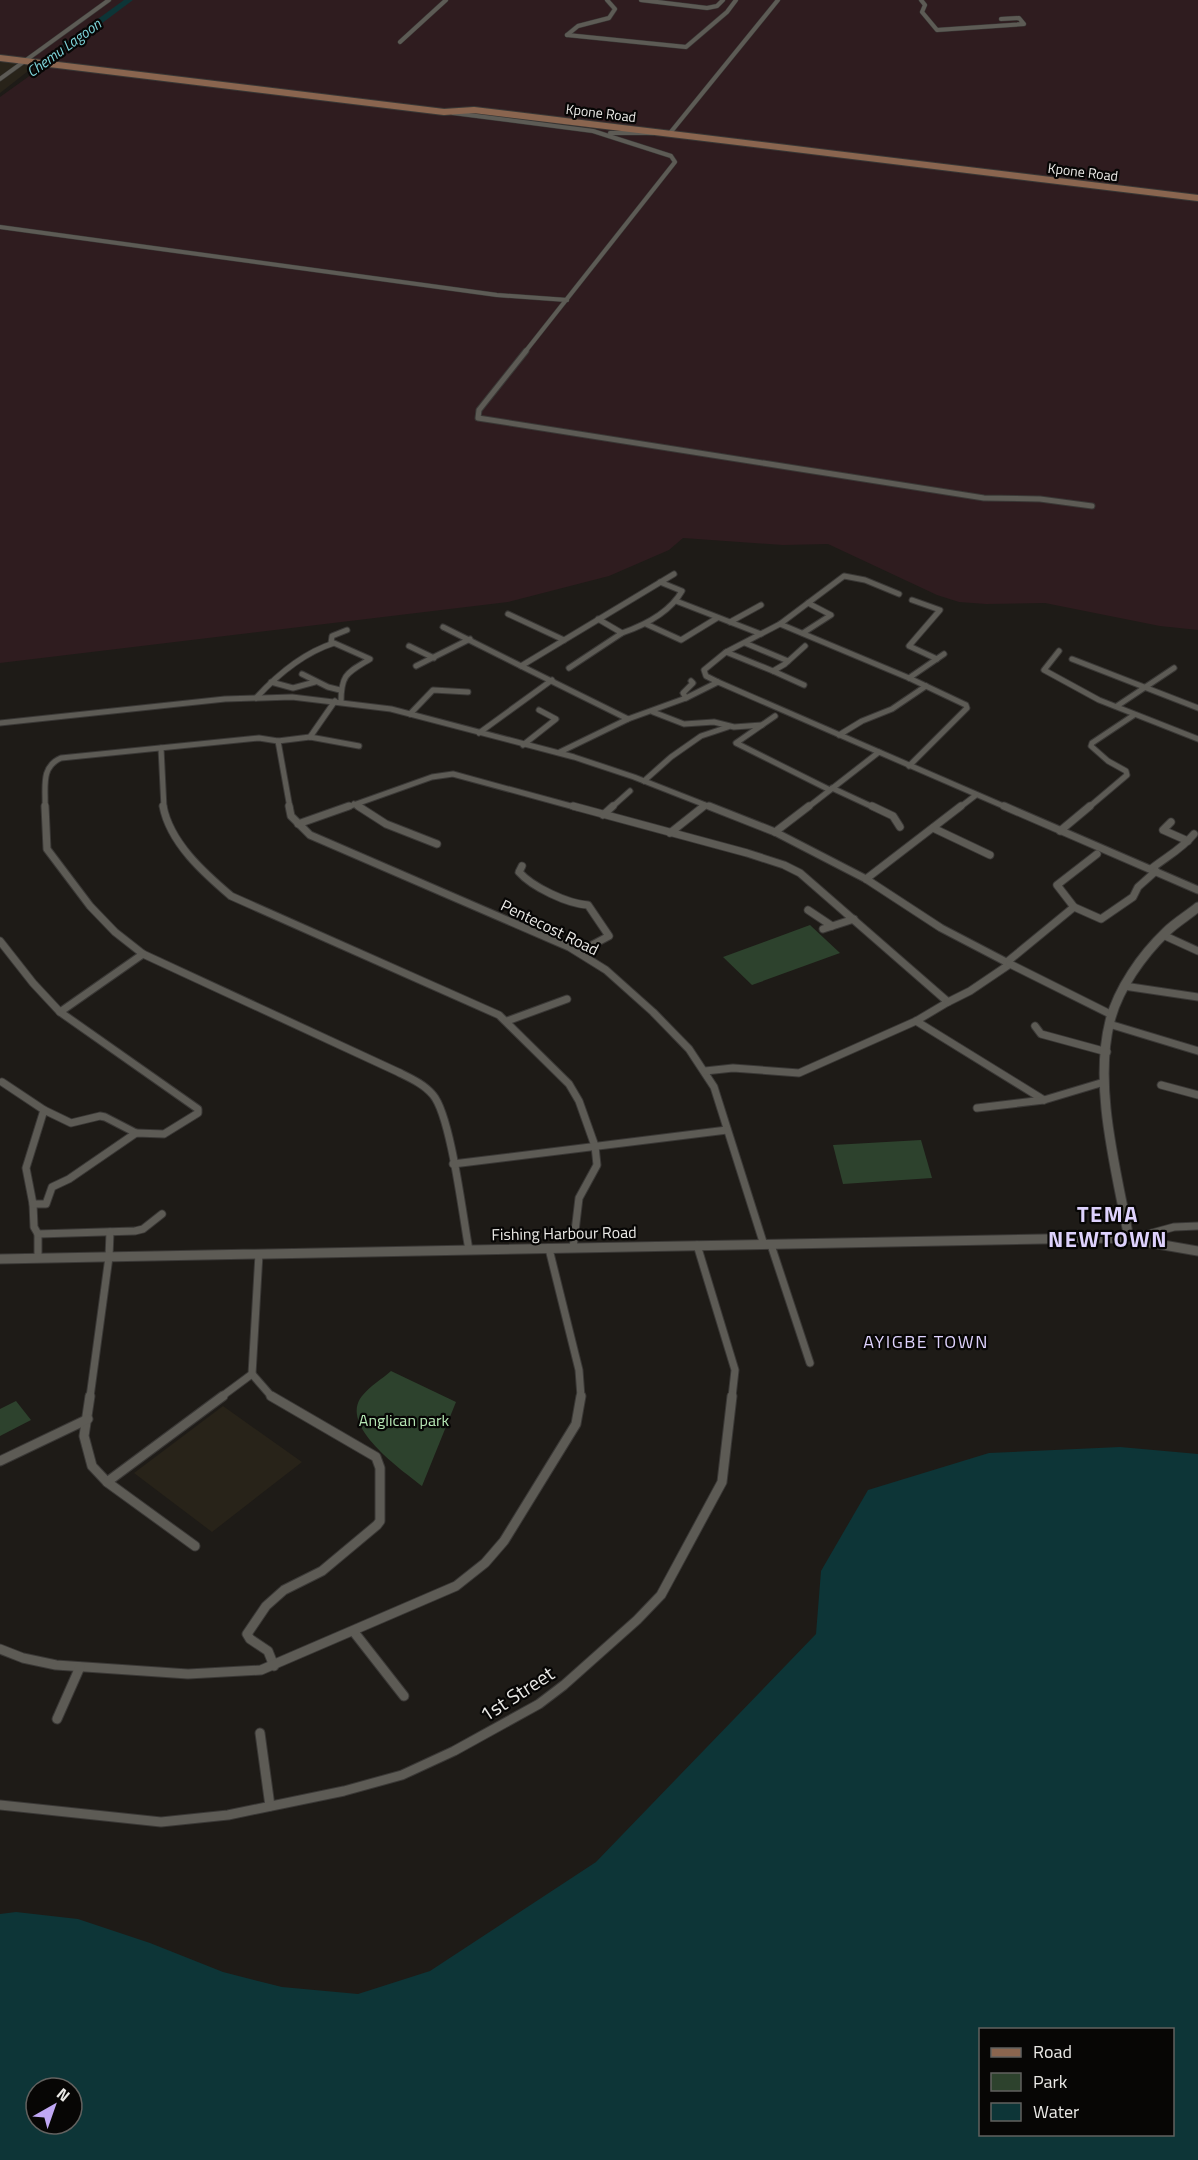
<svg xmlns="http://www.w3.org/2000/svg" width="1198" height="2160" font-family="'Titillium Web',sans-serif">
<rect width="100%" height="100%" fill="#1e1b17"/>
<g fill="#282319">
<path d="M0,59L37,64L0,93Z"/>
<path d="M223,1406L302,1462L212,1532L134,1473Z"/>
</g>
<path fill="#2f1c1f" d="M0,0H1198V630L1160,626L1045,603L986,604L959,602L937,595L828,544L783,545L683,538L669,550L609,576L508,602L0,663V97L49,62L0,55Z"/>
<g fill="#2d422d">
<path d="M810,925L840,953L752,985L723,957Z"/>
<path d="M921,1140L932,1178L843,1184L833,1145Z"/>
<path d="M391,1371L456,1402L422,1486C402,1470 338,1426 362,1396C370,1386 382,1379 391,1371Z"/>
<path d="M16,1401L31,1420L0,1436V1409Z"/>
</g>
<path fill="#0d3537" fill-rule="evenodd" d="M1120,1447L1198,1454V2160H0V1914L16,1912L78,1919L150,1943L223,1972L282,1987L358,1994L430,1971L596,1862L816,1634L821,1571L868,1490L989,1453ZM980,2030H1172V2134H980ZM36,2088H72V2124H36Z"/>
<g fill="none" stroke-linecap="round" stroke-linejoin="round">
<path fill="#0d3537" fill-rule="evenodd" d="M124,0H133L42,68H36V64Z"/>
<defs>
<g id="minor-far3">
<path d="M641,0L707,8L717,6L723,0"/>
<path d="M921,0L925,5L922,12L937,30L1024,24L1019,18L1001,19"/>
<path d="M567,35L686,47L727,12L736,0"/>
<path d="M567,35L578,26L609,18L615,9L607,0"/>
<path d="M400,42L446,0"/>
<path d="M0,79L109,0"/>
<path d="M453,113L593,131L671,156L675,162L525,352"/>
<path d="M610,133H653"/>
<path d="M670,133L778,0"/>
<path d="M0,227L497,295L567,300"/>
</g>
<g id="minor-far2">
<path d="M526,351L479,410L478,418L984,498L1040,499L1092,506"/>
<path d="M912,600L940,610L909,646L937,659"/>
<path d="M676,601L761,634"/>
<path d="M508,614L564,640"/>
<path d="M730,622L761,605"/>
<path d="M646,624L681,640L717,618"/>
<path d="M780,624L909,678L966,705L967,708L909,766"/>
<path d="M443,627L521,666"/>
<path d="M622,633C645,625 670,612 682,591L660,582"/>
<path d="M803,633L831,615L808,603"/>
<path d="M331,643L332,636L347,630"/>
<path d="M745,643L788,661"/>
<path d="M409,646L434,658"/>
<path d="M1059,651L1044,670L1099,700L1198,739"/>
<path d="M726,652L773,671L785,664L805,646"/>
<path d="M1072,659L1198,708"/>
<path d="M416,666L470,639"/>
<path d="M569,668L622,633L598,619"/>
<path d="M773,671L804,685"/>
<path d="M302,674L328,687L340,690"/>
<path d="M909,678L944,654"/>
<path d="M271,682L293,688L315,682"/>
<path d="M256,698C278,674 303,653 334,643L370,659C347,673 341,674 341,702"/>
<path d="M686,698L683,693L693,683L691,681"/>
<path d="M1117,706L1174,668"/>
<path d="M653,712L684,724L714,722L734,727L762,725"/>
<path d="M410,714L433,690L468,692"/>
<path d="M775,716L736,743L830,790"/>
<path d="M628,719L686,698L718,682"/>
<path d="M0,723L225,699L292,697L391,709L574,757L634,777L713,808"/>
<path d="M479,733L552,680"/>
<path d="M839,735L862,721L892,709L926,686"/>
<path d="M310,737L335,701"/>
<path d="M278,741L290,808"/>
<path d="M523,745L556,719L539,710"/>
<path d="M161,748L164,808"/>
<path d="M560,752L628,719L521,666L674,574"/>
<path d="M879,752L718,682L706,676L704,670L726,652L780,624L844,576L865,580L899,594"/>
<path d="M644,781L671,757L701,736L728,727"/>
<path d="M832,788L875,808"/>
<path d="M354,804L360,808"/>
<path d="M45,808C46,788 40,767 61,758L259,738L278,741L310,737L359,746"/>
<path d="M345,808L432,777L453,774L578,808"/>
<path d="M611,808L630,791"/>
<path d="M702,808L704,806"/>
<path d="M807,808L879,752L1008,808"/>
<path d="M959,808L976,795"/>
<path d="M1088,808L1127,775L1126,771L1108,761L1091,746L1092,743L1134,715"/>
</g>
<g id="minor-far1">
<path d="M45,806L47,849L90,906L115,932L143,954L398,1072C410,1078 424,1084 433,1095C451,1116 463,1218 469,1250"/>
<path d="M163,806C170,843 204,873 231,896L499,1015L569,1084L579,1101L595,1146L597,1165L579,1198L573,1248"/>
<path d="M289,806L291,816L310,835L569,947L606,970L653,1012L689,1049L714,1087L764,1245"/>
<path d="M358,806L386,824L437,844"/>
<path d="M573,806L747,853L784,865L800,873L948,1002L916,1021L799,1073L733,1068L705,1071"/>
<path d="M709,806L775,832L866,879L941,928L1010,964L970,991L948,1002"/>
<path d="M872,806L893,816L900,827"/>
<path d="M1004,806L1198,890"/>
<path d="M603,815L613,806"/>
<path d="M1171,822L1163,830L1188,841"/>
<path d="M298,824L349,806"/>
<path d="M933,828L990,855"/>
<path d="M1060,831L1090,806"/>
<path d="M775,832L809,806"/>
<path d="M670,833L704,806"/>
<path d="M522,866L519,872C532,887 568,904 588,905L609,936L579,952"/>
<path d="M1151,869C1166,857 1182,849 1194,834"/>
<path d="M866,879L961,806"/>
<path d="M1074,907L1057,885L1097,854"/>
<path d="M808,910L832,926"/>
<path d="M823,929L854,919"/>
<path d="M1163,935L1198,951"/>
<path d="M0,941L33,983L60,1012"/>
<path d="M1007,962L1074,907L1101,919L1133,897L1138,887L1156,871"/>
<path d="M1010,964L1112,1015"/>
<path d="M1124,986L1198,997"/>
<path d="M507,1021L567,999"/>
<path d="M916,1021L1044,1100"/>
<path d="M1109,1024L1198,1051"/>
<path d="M1035,1026L1041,1034L1107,1052"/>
<path d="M2,1082L44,1110L26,1168L33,1204L34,1227L38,1234V1258"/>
<path d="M1161,1085L1198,1095"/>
<path d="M977,1108L1044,1100L1104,1082"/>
<path d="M44,1110L71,1123L100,1116L105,1117L136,1133"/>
<path d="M453,1164L727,1130"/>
<path d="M33,1204H46L52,1187L69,1179L136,1133L164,1134L198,1113V1109L60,1012L143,954"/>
<path d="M38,1234L135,1231L143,1229L162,1214"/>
<path d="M1130,1239L1174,1227L1198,1226"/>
<path d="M697,1245L735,1370L732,1397"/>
<path d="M771,1245L810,1363"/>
<path d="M549,1249L579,1370L581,1397"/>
<path d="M252,1374L272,1397"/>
<path d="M90,1397L109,1257L110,1232"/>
<path d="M221,1397L252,1374L259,1254"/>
</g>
<g id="minor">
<path d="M90,1396L84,1436L92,1466L107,1482L195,1546"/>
<path d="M271,1396L376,1457L380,1468V1521L377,1525L322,1571L284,1590L266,1606L247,1634L250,1639L268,1651L274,1666"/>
<path d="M0,1461L88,1419"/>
<path d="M107,1482L223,1396"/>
<path d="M354,1632L404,1696"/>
<path d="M0,1649L23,1658L56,1665L188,1674L261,1670L456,1586L485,1563L504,1541L576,1424L581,1396"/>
<path d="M57,1719L80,1667"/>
<path d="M260,1733L270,1806"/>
<path d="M0,1805L161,1822L228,1815L344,1791L402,1775L454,1751L539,1704L564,1685L637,1620L661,1595L722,1482L732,1396"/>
</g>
<g id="tertiary">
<path d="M1129,1239C1117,1172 1093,1088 1110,1021C1118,989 1142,955 1166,932C1175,923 1187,916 1198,907"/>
<path d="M0,1259L1098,1238L1129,1239L1198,1251"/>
</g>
<path id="secondary" d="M0,58L444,112L474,110L1198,198"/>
</defs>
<use href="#minor-far3" stroke="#3a3836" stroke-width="5"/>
<use href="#minor-far2" stroke="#3a3836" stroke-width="7"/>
<use href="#minor-far1" stroke="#3a3836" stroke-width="9"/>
<use href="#minor" stroke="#3a3836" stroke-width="11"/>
<use href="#tertiary" stroke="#3a3836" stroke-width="11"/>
<use href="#secondary" stroke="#3a3836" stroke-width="8"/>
<use href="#minor-far3" stroke="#5d5b55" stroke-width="4"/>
<use href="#minor-far2" stroke="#5d5b55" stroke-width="5"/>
<use href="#minor-far1" stroke="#5d5b55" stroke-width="7"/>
<use href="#minor" stroke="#5d5b55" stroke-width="9"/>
<use href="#tertiary" stroke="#5d5b55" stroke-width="9"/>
<use href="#secondary" stroke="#8a654f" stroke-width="6"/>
</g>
<g text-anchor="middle" stroke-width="4.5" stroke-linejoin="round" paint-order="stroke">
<g font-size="14" fill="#eae9e6" stroke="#070605">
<text transform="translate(601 113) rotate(7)" y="5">Kpone Road</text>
<text transform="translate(1083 172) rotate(7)" y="5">Kpone Road</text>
</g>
<g font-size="15" font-style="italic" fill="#7ed5db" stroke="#070605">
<text transform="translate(64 48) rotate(-36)" y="5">Chemu Lagoon</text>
</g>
<g font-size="16" fill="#eae9e6" stroke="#070605">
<text transform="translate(550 927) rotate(26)" y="6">Pentecost Road</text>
<text transform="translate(564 1233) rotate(-1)" y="6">Fishing Harbour Road</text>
</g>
<g font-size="16" fill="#b5e6b4" stroke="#070605">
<text x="404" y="1426">Anglican park</text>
</g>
<g font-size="18" letter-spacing="1.5" fill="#ded2fd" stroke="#070605">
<text x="926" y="1348">AYIGBE TOWN</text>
</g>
<g font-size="20" fill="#eae9e6" stroke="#070605">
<text transform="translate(517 1694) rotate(-33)" y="7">1st Street</text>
</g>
<g font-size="22" font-weight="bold" letter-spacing="1.5" fill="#ded2fd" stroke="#070605">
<text x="1108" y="1222">TEMA<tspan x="1108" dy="25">NEWTOWN</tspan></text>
</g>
</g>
<rect x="979" y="2028" width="195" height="108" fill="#070605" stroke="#62615f" stroke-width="1.5"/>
<rect x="991" y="2048" width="30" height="9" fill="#8a654f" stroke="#62615f" stroke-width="1.5"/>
<text x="1033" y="2058" font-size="18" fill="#eae9e6">Road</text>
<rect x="991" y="2073" width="30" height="18" fill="#2d422d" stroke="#62615f" stroke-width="1.5"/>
<text x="1033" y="2088" font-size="18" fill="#eae9e6">Park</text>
<rect x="991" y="2103" width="30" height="18" fill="#0d3537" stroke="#62615f" stroke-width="1.5"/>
<text x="1033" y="2118" font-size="18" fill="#eae9e6">Water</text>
<g transform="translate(54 2106) rotate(40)"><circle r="28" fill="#070605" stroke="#62615f" stroke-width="1.5"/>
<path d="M0-4.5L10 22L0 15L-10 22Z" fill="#c0a8f4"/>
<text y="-9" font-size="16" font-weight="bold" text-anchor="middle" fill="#eae9e6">N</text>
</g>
</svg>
